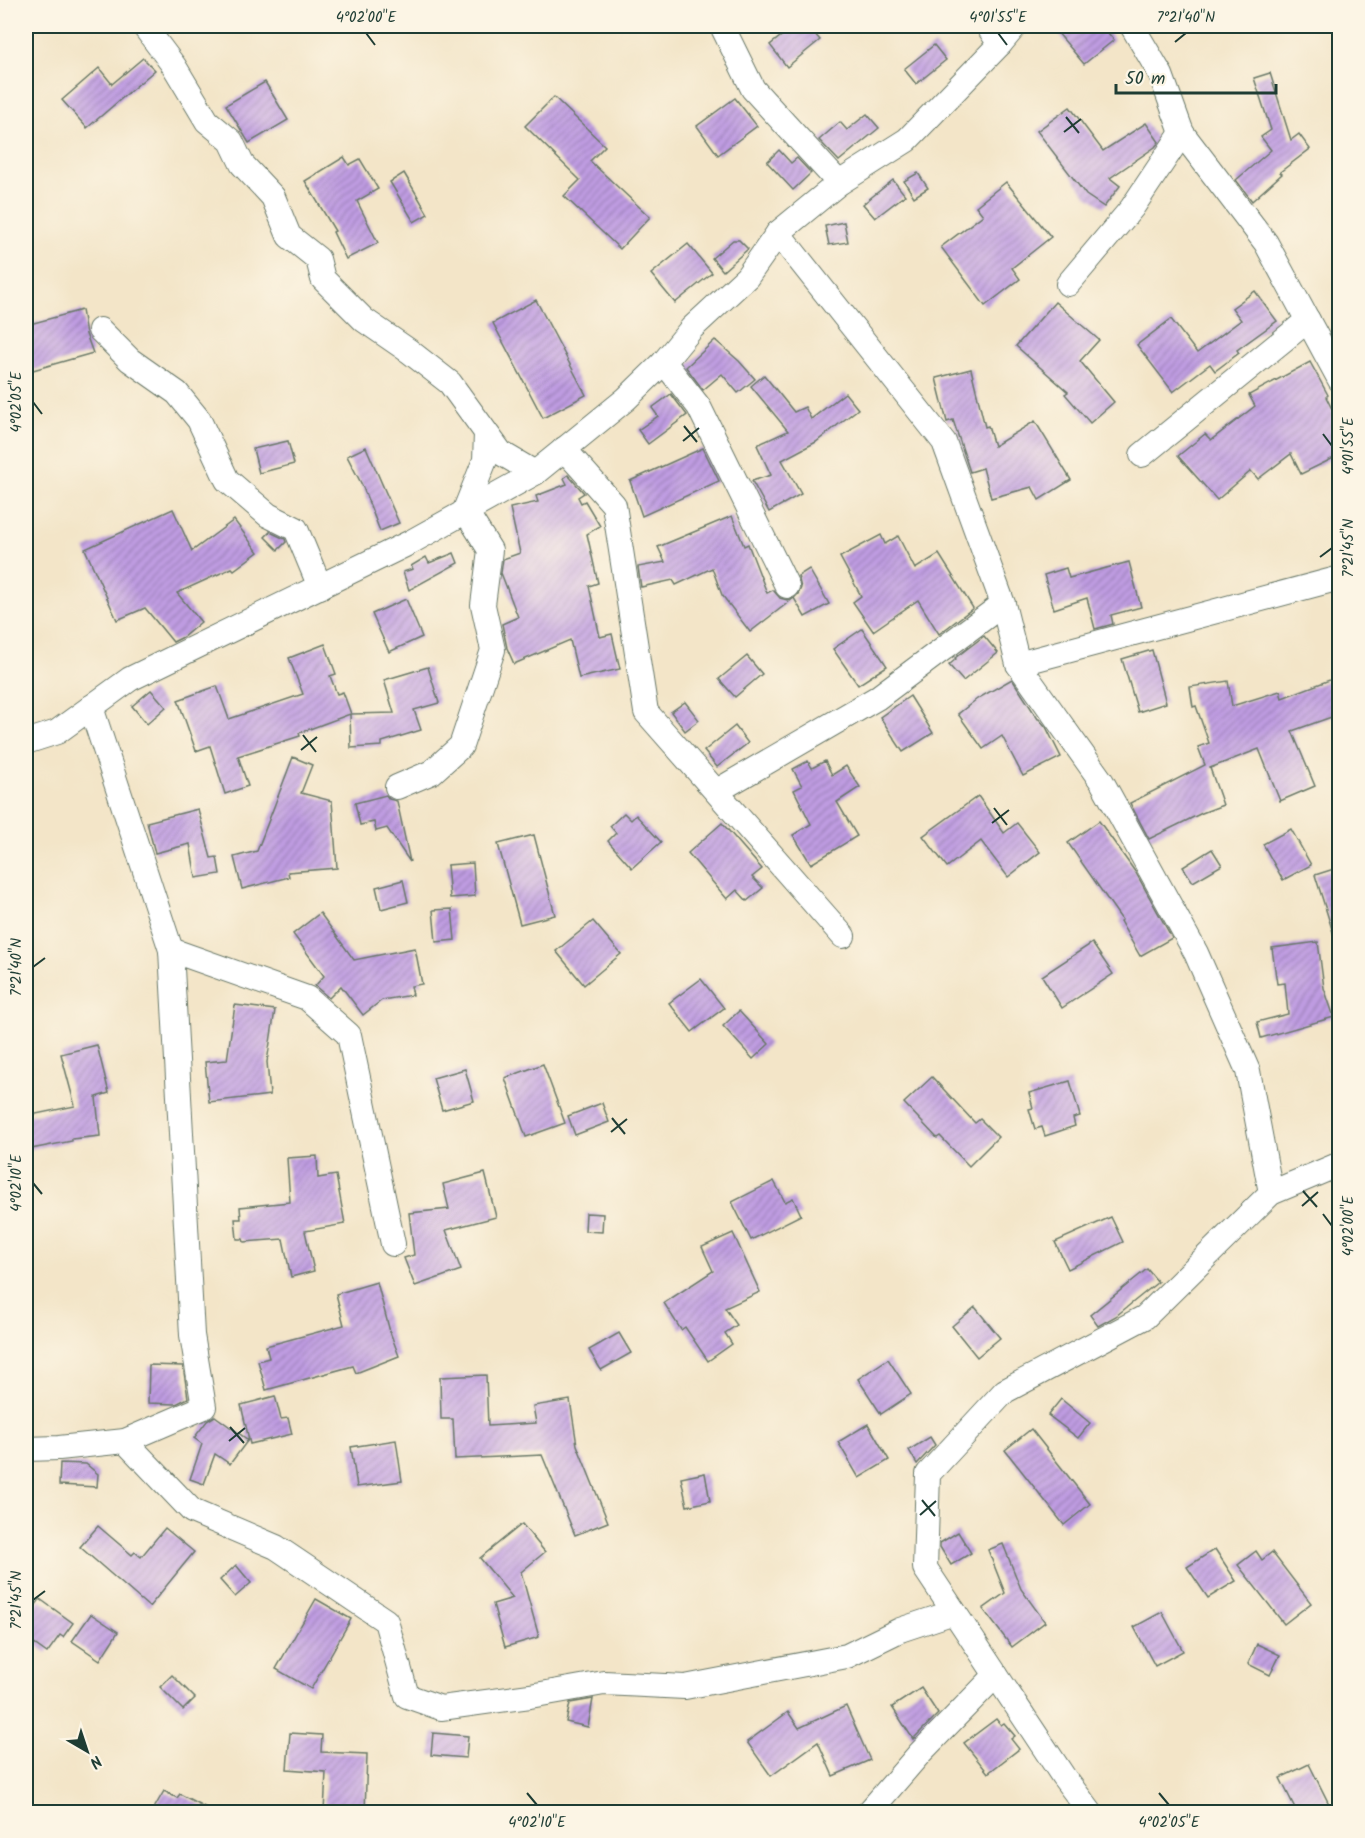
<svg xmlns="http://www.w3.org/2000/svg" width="1365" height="1838" font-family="Kalam,sans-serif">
<defs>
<pattern id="building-hatch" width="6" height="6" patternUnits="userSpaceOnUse" patternTransform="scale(1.5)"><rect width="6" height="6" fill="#bf9ce2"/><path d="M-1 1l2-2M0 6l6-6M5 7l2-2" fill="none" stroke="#9b80b8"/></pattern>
</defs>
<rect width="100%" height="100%" fill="#fcf5e5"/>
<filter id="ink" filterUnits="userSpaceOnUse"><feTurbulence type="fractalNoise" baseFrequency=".0167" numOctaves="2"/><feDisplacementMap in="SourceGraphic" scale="12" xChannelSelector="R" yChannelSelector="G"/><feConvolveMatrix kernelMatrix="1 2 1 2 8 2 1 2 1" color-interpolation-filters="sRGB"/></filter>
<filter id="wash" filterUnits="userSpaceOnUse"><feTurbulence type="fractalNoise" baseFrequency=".008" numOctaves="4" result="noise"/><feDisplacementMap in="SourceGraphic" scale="24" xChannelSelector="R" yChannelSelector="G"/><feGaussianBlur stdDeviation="1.35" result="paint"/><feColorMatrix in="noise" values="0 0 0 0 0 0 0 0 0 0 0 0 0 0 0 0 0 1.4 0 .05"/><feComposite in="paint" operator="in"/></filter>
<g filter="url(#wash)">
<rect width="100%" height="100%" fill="#f3e5c8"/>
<g id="blocks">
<g fill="url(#building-hatch)">
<path d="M794,26H808L820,40L787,67L770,45Z"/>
<path d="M1052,26H1102L1114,40L1084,64Z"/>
<path d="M934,45L946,60L916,84L904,69Z"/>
<path d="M143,58L155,70L87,128L62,100L99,68L112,84Z"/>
<path d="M1270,73L1291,140L1299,134L1310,149L1280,172L1282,174L1252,201L1236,180L1271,150L1261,137L1271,130L1254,78Z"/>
<path d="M265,82L288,120L249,143L226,105Z"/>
<path d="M554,97L605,146L590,161L650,217L620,249L564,196L580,180L525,126Z"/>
<path d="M735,98L757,126L718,155L697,126Z"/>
<path d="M1070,107L1103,151L1146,123L1159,142L1155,147L1110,178L1120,186L1104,207L1086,195L1037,131Z"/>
<path d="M867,114L879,128L839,161L819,140L840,122L847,130Z"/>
<path d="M779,150L791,163L797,158L811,173L793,190L767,162Z"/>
<path d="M344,157L349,165L360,159L378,189L357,201L378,243L346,259L333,232L335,231L305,181Z"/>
<path d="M404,173L428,214L414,222L390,182Z"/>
<path d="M918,173L928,188L914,197L904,181Z"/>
<path d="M893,180L905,195L875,218L863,204Z"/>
<path d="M1006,182L1051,237L1012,268L1020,279L985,306L941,247L983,215L976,206Z"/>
<path d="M844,222L848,242L829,245L825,226Z"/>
<path d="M733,240H739L748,249L723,271L712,258Z"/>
<path d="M688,244L712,273L675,303L651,274Z"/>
<path d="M1255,291L1277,321L1237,350L1239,353L1215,371L1210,364L1173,392L1137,345L1171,319L1197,353L1241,320L1232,308Z"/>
<path d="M536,300L586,395L543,418L493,323Z"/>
<path d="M1055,302L1099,340L1080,361L1114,402L1090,423L1065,394L1068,392L1016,346Z"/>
<path d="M82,310L86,334L93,353L26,372V325Z"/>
<path d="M715,340L739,361L755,379L738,393L722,374L703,390L686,367Z"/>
<path d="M1310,362L1328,395L1326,397L1340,425V455L1301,474L1291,454L1258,479L1251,471L1217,500L1178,456L1205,434L1211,440L1255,406L1249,395Z"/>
<path d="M971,369L985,427L988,426L994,446L1035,421L1071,480L1039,500L1032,487L991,498L983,468L970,472L953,420L947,422L936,378Z"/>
<path d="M764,375L794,412L805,407L811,419L845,393L858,409L816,442L782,460L801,494L769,512L752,481L771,475L757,445L788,431L751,386Z"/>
<path d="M671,394L687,415L648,444L638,430L658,416L652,408Z"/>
<path d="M288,441L294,464L259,473L253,449Z"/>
<path d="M366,447L399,523L380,531L362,485L347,456Z"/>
<path d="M703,448L719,481L642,516L630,481Z"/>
<path d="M568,475L584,493L578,497L581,503L585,501L600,526L587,534L598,583L589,586L600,637L612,634L620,669L579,678L570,640L514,664L507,648L502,624L518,617L501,573L503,559L520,553L510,508L538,502L536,496L567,484L564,478Z"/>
<path d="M173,509L192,551L234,520L258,552L234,570L232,568L177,593L201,622L183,637L173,642L145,608L117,620L85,549Z"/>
<path d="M732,516L744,546L748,544L767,593L773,590L780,598L787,600L794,598L798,594L801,588L798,576L809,569L829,604L805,617L794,598L750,632L722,595L712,568L676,585L673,580L641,587L638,567L665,562L658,547Z"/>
<path d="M270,532L285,539L286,542L278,550L265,537Z"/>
<path d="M881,535L885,544L898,536L915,569L939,554L973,608L939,634L918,600L873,631L853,602L861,596L840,557Z"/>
<path d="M454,553L458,563L409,590L403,572L413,569L411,566L426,557L429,563Z"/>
<path d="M1129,562L1141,607L1111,615L1113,624L1095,629L1087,598L1054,609L1044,575L1066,568L1069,578Z"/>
<path d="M406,599L422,637L389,652L372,614Z"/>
<path d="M862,629L887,666L858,685L833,649Z"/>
<path d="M984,636L998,653L963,681L949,665L956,659L955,658Z"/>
<path d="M325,644L336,674L330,676L337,694L343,692L351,714L394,713L384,680L428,667L439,703L414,710L421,730L382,742V746L351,748L350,714L299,733L300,736L238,756L248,786L225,794L210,746L196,751L178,700L217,686L229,719L303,694L289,658Z"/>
<path d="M1152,650L1166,703L1138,712L1122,659Z"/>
<path d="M747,656L762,674L735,697L719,679Z"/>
<path d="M1340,676V714L1292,731L1315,786L1280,801L1259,749L1210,768L1223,805L1202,813L1149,839L1130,803L1205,765L1198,747L1209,743L1196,706L1193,707L1190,687L1228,681L1232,706L1280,691L1282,698Z"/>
<path d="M1012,679L1038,719H1039L1046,727L1061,757L1023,776L1002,736L983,749L958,714L977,699Z"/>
<path d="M151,690L166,707L147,724L132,706Z"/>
<path d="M910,696L933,733L903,752L880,717Z"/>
<path d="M685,702L699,720L685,731L671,712Z"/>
<path d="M735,726L748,743L717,767L704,751Z"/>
<path d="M293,757L312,765L301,793L332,801L337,868L288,872L289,877L242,889L234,857L257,851Z"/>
<path d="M808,761L812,768L825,761L832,775L846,766L860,787L837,802L857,836L811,864L793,835L811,824L794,790L802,786L793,769Z"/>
<path d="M386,795L389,799L397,801L410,862L387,828L376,831L374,822L360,825L355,803Z"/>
<path d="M978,796L1004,833L1017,823L1040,852L1008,877L981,841L947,867L923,836Z"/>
<path d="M198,809L211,858L217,857L220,874L196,878L190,844L155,853L147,822Z"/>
<path d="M624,813L631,820L636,815L661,842L632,868L608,841L616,833L610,826Z"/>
<path d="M1099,821L1136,873L1172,938L1140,956L1120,921L1122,920L1068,843Z"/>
<path d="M722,823L762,869L752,877L763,888L747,901L737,890L727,899L688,853Z"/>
<path d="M1291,829L1311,865L1283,880L1263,844Z"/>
<path d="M534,835L555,915L520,924L498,844Z"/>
<path d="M1212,849L1222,865L1193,882L1183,867Z"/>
<path d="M473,863L475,896L450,898L447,865Z"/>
<path d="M1340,867V944L1337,945L1315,875Z"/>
<path d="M403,880L408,902L381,909L376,887Z"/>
<path d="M452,909L455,940L436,942L433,910Z"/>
<path d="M320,913L354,960L415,948L422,984L411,986L413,995L382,1000L363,1015L341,986L329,998L315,986L324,976L293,934Z"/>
<path d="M593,921L621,954L584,985L556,951Z"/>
<path d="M1318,942L1324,988L1334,1017L1261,1038L1257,1022L1288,1014L1285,983L1277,984L1272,948Z"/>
<path d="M1092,943L1113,974L1062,1008L1042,976Z"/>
<path d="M701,979L724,1008L692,1032L669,1003Z"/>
<path d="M235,1005L275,1010L267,1062L270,1095L209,1102L205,1062L227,1060Z"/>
<path d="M739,1011L769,1044L753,1059L723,1026Z"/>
<path d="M97,1045L109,1093L96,1097L100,1136L72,1139V1141L26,1150V1116L75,1106L61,1054Z"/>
<path d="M543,1064L565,1123L526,1137L505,1078Z"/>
<path d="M465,1069L474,1101L442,1110L433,1078Z"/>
<path d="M932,1077L975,1123L980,1119L998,1137L969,1166L940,1136L937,1138L904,1103Z"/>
<path d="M1070,1081L1080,1116L1073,1118L1075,1126L1045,1136L1042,1127L1035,1129L1029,1109L1033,1108L1029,1093Z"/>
<path d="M602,1103L609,1122L575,1135L568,1116Z"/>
<path d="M317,1156L318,1178L336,1175L345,1224L305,1231L314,1271L291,1277L283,1239L244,1242L243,1239H237L235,1219H241L240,1207L290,1202L287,1158Z"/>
<path d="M485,1173L496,1217L446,1230L461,1270L415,1286L404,1258L414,1255L409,1213L449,1209L443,1184Z"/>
<path d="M774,1181L785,1202L793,1198L801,1215L751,1240L732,1202Z"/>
<path d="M586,1213L603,1214L602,1232L585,1231Z"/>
<path d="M1111,1217L1123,1242L1068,1269L1055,1242Z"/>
<path d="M733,1233L760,1292L725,1308L737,1325L725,1333L732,1344L708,1361L685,1327L681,1330L664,1303L713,1271L702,1247Z"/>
<path d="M1147,1269L1158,1282L1116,1316L1098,1326L1090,1315Z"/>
<path d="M377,1282L390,1332L399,1356L356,1373L353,1366L266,1390L258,1361L269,1358L266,1346L344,1325L336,1294Z"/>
<path d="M975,1307L1000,1338L977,1357L952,1326Z"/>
<path d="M619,1333L631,1353L601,1370L589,1350Z"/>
<path d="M888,1359L911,1394L881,1414L858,1379Z"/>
<path d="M149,1365L183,1366L188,1398L176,1404L148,1403Z"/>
<path d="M486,1375L488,1426L536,1423L533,1406L570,1400L577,1445L608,1522L575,1535L542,1455L455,1459L453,1419H441L440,1377Z"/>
<path d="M275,1396L281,1419L288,1418L292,1434L250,1444L241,1405Z"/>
<path d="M1061,1399L1090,1423L1078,1438L1048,1415Z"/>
<path d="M215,1416L248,1440L230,1464L215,1454L204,1484L190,1479L202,1444L194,1438L207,1421Z"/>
<path d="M868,1424L889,1460L859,1478L838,1442Z"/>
<path d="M1031,1429L1090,1504L1064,1525L1005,1450Z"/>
<path d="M930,1437L935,1445L917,1464L909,1450Z"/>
<path d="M396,1440L402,1481L357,1487L351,1447Z"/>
<path d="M60,1463L86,1464L98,1474L97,1487L59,1485Z"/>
<path d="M705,1473L710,1501L687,1506L681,1478Z"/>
<path d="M522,1524L545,1552L521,1572L539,1637L505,1647L493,1604L513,1598L480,1558Z"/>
<path d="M98,1526L132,1555L135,1552L141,1557L165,1528L194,1552L149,1607L80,1547Z"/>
<path d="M958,1532L971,1553L951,1565L940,1547V1543Z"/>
<path d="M1003,1544L1021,1589L1045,1622L1012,1647L983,1609L1005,1593L988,1550Z"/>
<path d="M1215,1549L1236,1581L1208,1598L1187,1567Z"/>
<path d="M1256,1551L1262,1560L1272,1552L1311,1603L1284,1624L1238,1565Z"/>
<path d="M236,1565L251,1583L235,1597L220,1580Z"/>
<path d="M40,1599L73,1623L63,1637L60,1635L47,1653L26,1638V1619Z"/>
<path d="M316,1599L351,1619L311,1689L276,1669Z"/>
<path d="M1162,1612L1183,1651L1155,1666L1134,1627Z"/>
<path d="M91,1614L118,1632L100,1660L72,1641Z"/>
<path d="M1257,1644L1280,1655L1270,1675L1248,1664Z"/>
<path d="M172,1675L195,1698L183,1710L160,1687Z"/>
<path d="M921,1688L938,1714L913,1739L892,1707Z"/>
<path d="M593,1699L588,1727L566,1722L570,1703Z"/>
<path d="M846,1706L870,1760L833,1776L818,1742L771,1776L747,1742L788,1712L799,1728Z"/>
<path d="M996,1719L1001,1725L1004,1723L1015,1736L1011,1739L1019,1749L988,1773L964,1743Z"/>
<path d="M290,1733L322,1735L321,1752L367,1754L365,1812H324L326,1772L287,1769Z"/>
<path d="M433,1733L468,1736L466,1758L431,1755Z"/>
<path d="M1309,1764L1333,1812H1297L1280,1778Z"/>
<path d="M164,1791L177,1798L180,1794L214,1812H152Z"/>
</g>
</g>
</g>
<g filter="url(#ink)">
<use href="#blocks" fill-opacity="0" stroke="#697868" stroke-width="1.5"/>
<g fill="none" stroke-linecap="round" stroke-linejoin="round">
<defs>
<g id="minor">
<path d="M144,26L174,66L207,121L231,141L242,164L273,197L289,236L318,259L323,279L364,320L409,351L450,383L501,453L535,473"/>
<path d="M722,26L753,89L839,183"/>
<path d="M988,26L1000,44"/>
<path d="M1132,26L1161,75L1182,133L1266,243L1340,380"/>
<path d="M778,233L944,442L1003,604L1018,664L1102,782L1196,953L1248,1071L1271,1193"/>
<path d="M1068,284L1132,208L1182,133"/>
<path d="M100,330L130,360L177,393L199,420L227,480L268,515L296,529L320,587"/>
<path d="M664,362L699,407L787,586"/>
<path d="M564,449L614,505L646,712L843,936"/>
<path d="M1142,455L1308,320"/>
<path d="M1018,664L1340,578"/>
<path d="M26,742L57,732L130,679L409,543L535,473L626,399L664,362L692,328L747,277L778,233L839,183L907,140L1000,44L1015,26"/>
<path d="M397,787L432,772L461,746L493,650L483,605L490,550L465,510L485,460L486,434"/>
<path d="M717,791L877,698L1003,604"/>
<path d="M171,950L307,998L349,1035L393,1244"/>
<path d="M125,1441L192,1511L276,1547L386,1621L407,1696L441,1708L530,1696L604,1683L685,1687L847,1656L900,1630L954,1612"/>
<path d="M26,1449L59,1448L125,1441L204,1407L192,1335L171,950L91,707"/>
<path d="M869,1812L920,1753L996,1675"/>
<path d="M1090,1812L1063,1776L925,1568L928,1474L1005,1391L1145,1317L1271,1193L1340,1164"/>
</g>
</defs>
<use href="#minor" stroke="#697868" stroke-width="26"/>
<use href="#minor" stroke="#fff" stroke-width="24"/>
</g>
</g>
<path fill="none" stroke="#1f3d34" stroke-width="2" d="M366,33L375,45M998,33L1007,45M1175,42L1186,33M1066,117L1079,133M1064,132L1081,119M33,402L42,414M684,426L697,442M1323,434L1332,446M683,441L699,428M1320,557L1332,548M303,735L316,752M301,750L317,737M994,808L1007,825M992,823L1009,810M33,967L45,958M612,1118L625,1134M611,1132L627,1119M33,1183L42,1194M1303,1191L1317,1207M1302,1206L1318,1192M1323,1214L1332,1226M230,1427L244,1443M229,1441L245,1428M922,1500L935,1516M920,1515L936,1501M33,1600L45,1591M527,1793L537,1805M1159,1793L1169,1805"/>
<rect width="1365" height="1838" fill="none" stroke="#fcf5e5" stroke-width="66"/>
<g transform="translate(87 1751) rotate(141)" stroke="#fcf5e5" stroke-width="4.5" paint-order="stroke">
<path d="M0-4.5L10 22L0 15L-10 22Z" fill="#1f3d34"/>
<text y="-9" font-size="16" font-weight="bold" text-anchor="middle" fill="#1f3d34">N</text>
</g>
<path d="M1116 84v9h160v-9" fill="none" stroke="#1f3d34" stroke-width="3"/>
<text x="1125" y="84" font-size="18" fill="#1f3d34" stroke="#fcf5e5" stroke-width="4.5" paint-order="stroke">50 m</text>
<rect x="33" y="33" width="1299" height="1772" fill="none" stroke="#1f3d34" stroke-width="2"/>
<g font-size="15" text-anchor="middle" fill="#1f3d34">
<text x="366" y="22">4°02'00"E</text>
<text x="998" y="22">4°01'55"E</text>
<text x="1186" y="22">7°21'40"N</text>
<text transform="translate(16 402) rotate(-90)" y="5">4°02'05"E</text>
<text transform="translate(1348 446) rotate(-90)" y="5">4°01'55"E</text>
<text transform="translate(1348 548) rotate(-90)" y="5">7°21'45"N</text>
<text transform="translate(16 967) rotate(-90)" y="5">7°21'40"N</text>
<text transform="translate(16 1183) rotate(-90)" y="5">4°02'10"E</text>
<text transform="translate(1348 1226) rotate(-90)" y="5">4°02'00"E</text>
<text transform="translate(16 1600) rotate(-90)" y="5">7°21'45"N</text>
<text x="537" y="1827">4°02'10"E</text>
<text x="1169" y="1827">4°02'05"E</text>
</g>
</svg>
